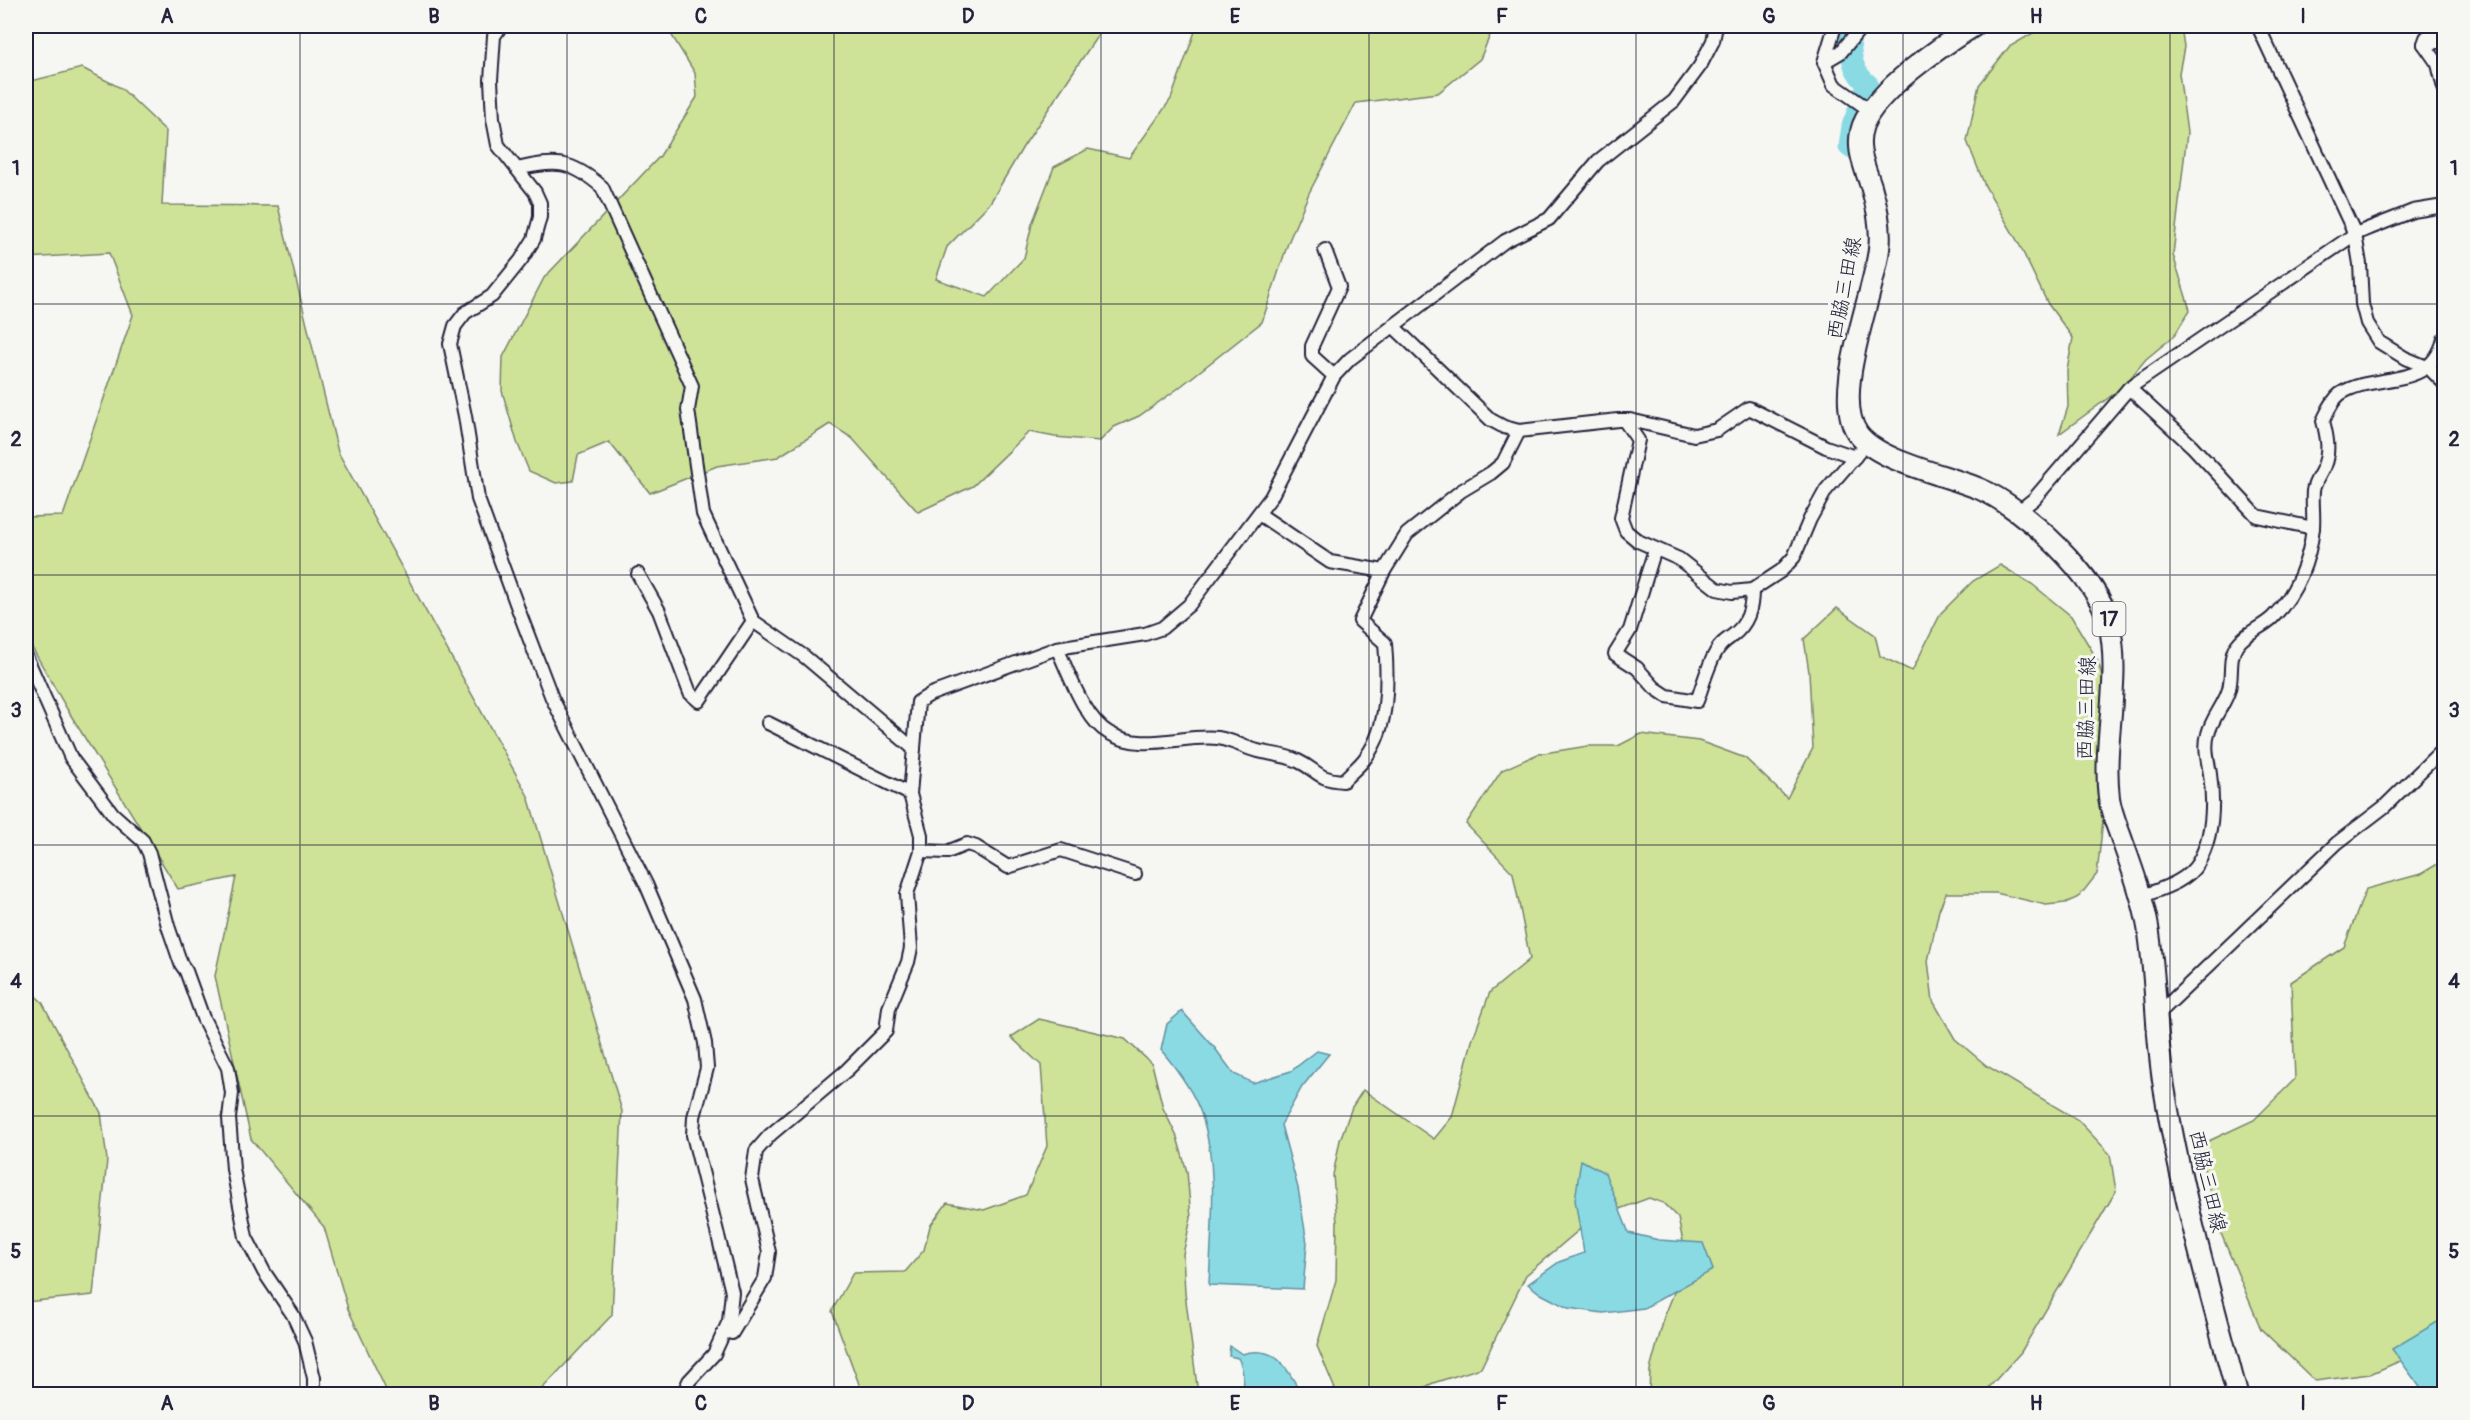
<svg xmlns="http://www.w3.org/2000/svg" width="2470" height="1420" font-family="Pangolin,'Klee One',sans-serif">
<rect width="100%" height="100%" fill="#f6f6f2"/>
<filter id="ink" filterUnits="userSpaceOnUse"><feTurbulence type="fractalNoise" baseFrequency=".0167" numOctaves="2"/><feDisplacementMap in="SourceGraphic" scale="12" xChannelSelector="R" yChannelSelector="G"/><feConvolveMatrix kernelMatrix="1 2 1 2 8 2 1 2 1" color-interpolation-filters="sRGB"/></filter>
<g filter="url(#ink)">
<g fill="#cee398" stroke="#78826a" stroke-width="1.5">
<path d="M666,26H1104L1023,147L990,203L947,247L936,279L987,297L1024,258L1032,224L1054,167L1088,149L1129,158L1171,99L1197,26H1494L1480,59L1438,93L1356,103L1309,193L1288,243L1262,322L1176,390L1139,416L1114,427L1100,441L1055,437L1029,432L973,486L918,512L852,438L830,424L778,457L717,466L650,493L609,442L578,455L573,481L556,483L529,471L517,442L502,391L503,357L544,278L660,156L697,97L695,73Z"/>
<path d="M2045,26H2181L2184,47L2179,73L2187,133L2173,255L2190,310L2174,336L2146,359L2122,388L2059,434L2068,407L2067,370L2073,338L2048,304L2018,242L1985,186L1967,141L1979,85L2009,47Z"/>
<path d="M82,68L121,88L166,131L162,205L278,206L338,452L528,796L622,1111L612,1315L537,1394H388L348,1309L324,1227L251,1139L215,976L236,877L178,889L67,709L26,637V517L63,516L133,315L109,253L26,258V79L28,82Z"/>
<path d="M2000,565L2032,584L2071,616L2097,659L2109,697L2104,811L2097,874L2079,897L2065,903L2046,905L1996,893H1946L1939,910L1928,961L1933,1001L1955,1039L1987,1066L2078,1120L2110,1154L2116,1191L2021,1352L1983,1394H1649L1650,1370L1665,1315L1687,1261L1678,1218L1663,1203L1649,1198L1592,1219L1526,1275L1481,1368L1433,1383L1412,1394H1337L1317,1346L1336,1280L1337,1223L1333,1175L1340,1140L1352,1107L1363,1090L1434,1139L1452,1117L1472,1041L1490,992L1530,959L1513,873L1466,824L1502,770L1538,754L1588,746H1618L1641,734L1699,741L1745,758L1787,798L1813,748L1809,672L1804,639L1837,608L1875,635L1880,656L1912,671L1941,613L1973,581Z"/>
<path d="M2444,860V1342L2370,1374L2315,1381L2261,1329L2220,1231L2198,1146L2254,1120L2295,1079L2291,982L2344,947L2366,889L2421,874Z"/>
<path d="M26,987L42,1002L101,1113L107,1160L93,1295L26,1302Z"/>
<path d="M1039,1019L1125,1039L1152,1064L1163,1108L1177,1137L1187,1172L1191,1218L1183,1254L1185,1293L1198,1394H859V1384L832,1311L853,1273L905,1272L924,1250L930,1226L947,1203L984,1210L1026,1195L1047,1146L1041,1065L1011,1037Z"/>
</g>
<g fill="#8adae4" stroke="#6090a0" stroke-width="1.5">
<path d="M1182,1011L1214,1047L1234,1074L1253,1083L1291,1071L1317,1051L1329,1054L1302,1087L1281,1125L1298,1188L1307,1243L1303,1289L1209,1285C1211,1230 1219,1169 1202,1116C1194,1092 1177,1069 1161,1050L1167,1024Z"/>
<path d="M1581,1160L1605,1173L1629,1233L1659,1240L1703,1243L1713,1270L1644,1308L1603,1313L1568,1308L1541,1294L1528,1284L1559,1262L1584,1253L1575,1200Z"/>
<path d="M2444,1318V1394H2425L2392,1349Z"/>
<path d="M1230,1346L1242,1354C1278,1344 1286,1369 1302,1394H1246C1241,1380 1246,1372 1238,1358L1229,1356Z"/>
</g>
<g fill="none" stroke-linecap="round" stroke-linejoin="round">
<path stroke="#8adae4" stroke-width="21" d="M1849,147L1852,126L1868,84C1850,70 1852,55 1849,34L1858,26"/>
<defs>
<g id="street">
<path d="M501,26L494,36L491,80L493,119L498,145L535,192L540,203V217L534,239L521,260L492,296L465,313L455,326L450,344L465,416L478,499L520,614L552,698L646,884L695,999L705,1043L707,1068L694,1117L693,1135L732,1292L729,1321L714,1354L689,1381L683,1394"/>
<path d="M1835,26L1824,62L1834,85L1871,111"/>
<path d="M2258,26L2355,234L2360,264L2362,304L2367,323L2379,342L2405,358L2429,368L2444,383"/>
<path d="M2424,44L2438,64L2444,88"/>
<path d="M2424,44L2426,38L2439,26"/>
<path d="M2424,44L2444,41"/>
<path d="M1824,62L1841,52L1862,26"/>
<path d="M517,169C556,160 571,160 602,187L692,386L688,410L703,514L753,621L805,657L914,749"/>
<path d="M1325,250L1339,287L1312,346V356L1334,376"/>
<path d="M1393,326L1491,420L1504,427L1519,431L1618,420H1630L1694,435L1717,430L1749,408L1826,447L1855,457"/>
<path d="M2129,388L2192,446L2257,516L2313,528"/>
<path d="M1624,420L1638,440L1621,518L1626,531L1638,541L1679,559L1717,589L1732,592L1752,590L1781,571L1794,557L1810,519L1826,490L1858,453"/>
<path d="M2019,511L2034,499L2129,388L2355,234L2413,211L2444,206"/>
<path d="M1259,514L1330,562L1384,571"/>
<path d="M1655,549L1630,630L1615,654L1637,668L1655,688L1667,696L1697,701C1703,685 1707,667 1716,652C1720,644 1725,641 1732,636C1748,624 1752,609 1752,590"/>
<path d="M638,574L659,611L690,693L699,701L753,621"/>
<path d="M1057,648C1069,673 1084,719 1109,733C1143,753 1183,734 1218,738C1232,740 1245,748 1258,751C1270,754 1286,755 1298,761C1319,771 1316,779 1343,781C1350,773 1360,766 1366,757C1389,727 1388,679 1385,643L1360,621L1384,571L1407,534L1461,491L1491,473L1503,463L1519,431"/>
<path d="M26,656L71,758L113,814L143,841L149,853L168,926L181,964L186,971L203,1018L228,1068L232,1093L229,1118L233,1169L246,1237L264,1272L293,1315L305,1341L314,1378V1394"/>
<path d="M768,723L910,794"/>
<path d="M921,851L947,852L967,844L976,847L1008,867L1061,850L1135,874"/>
<path d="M2140,897C2160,889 2187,882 2198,863C2213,837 2214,803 2210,774C2208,761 2204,747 2208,734C2212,717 2225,705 2229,689C2233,673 2228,658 2237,645C2246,632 2262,628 2273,617C2296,594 2310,560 2313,527C2314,515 2312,503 2313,491C2314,482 2321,474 2324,466C2330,451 2327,436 2323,421C2327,413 2332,400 2340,394C2375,371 2431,392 2444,339"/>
<path d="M2157,1015L2337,843L2384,807L2438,754L2444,751"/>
<path d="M725,1331L732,1333L765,1278L769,1252L752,1179L756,1151L770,1135L847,1070L886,1031L889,1008L908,962L911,948L907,894L921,851V835L910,794L918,702L931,694L1057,648L1145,634L1162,628L1189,605L1271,497L1334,376L1350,359L1505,241L1549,219L1598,161L1674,101L1700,66L1713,41L1716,26"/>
</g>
<path id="primary" d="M1974,26C1941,46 1878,89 1863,125C1855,147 1864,165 1871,186C1877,206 1882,228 1879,249C1874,296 1830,395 1858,434C1879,462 1947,475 1980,489C2023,507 2098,577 2109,623C2122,679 2102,741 2109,798C2111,813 2118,828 2123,843C2133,871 2143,899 2148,927C2157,982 2155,1038 2165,1093C2182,1195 2211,1295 2237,1394"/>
</defs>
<use href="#street" stroke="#22223b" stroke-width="16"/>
<use href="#primary" stroke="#22223b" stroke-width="24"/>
<use href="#street" stroke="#f6f6f2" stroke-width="12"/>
<use href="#primary" stroke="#f6f6f2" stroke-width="20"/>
</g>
</g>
<path fill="none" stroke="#22223b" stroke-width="1.5" stroke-opacity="0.55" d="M300,26V1394M567,26V1394M834,26V1394M1101,26V1394M1369,26V1394M1636,26V1394M1903,26V1394M2170,26V1394M26,304H2444M26,575H2444M26,845H2444M26,1116H2444"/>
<g text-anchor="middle" stroke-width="6" stroke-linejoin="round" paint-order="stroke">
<rect fill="#f6f6f2" stroke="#626272" stroke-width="1.5" x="2092.5" y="602" width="33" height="34" rx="4.5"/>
<g font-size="20" font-weight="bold" fill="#22223b">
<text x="2109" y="626">17</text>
</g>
<g font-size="21" fill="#22223b" stroke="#f6f6f2">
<text transform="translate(1844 288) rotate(-79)" y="7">西脇三田線</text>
<text transform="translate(2086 708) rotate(-88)" y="7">西脇三田線</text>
<text transform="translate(2208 1181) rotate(77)" y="7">西脇三田線</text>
</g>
</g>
<rect width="2470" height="1420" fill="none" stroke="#f6f6f2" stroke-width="66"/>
<rect x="33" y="33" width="2404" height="1354" fill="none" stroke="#22223b" stroke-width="2"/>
<g font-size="20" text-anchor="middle" font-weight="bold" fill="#22223b">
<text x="167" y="23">A</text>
<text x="434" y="23">B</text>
<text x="701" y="23">C</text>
<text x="968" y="23">D</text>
<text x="1235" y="23">E</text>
<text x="1502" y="23">F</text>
<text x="1769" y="23">G</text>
<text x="2036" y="23">H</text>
<text x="2303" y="23">I</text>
<text x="16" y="175">1</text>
<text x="2454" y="175">1</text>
<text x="16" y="446">2</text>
<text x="2454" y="446">2</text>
<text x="16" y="717">3</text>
<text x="2454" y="717">3</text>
<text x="16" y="988">4</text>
<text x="2454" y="988">4</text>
<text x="16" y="1258">5</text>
<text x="2454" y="1258">5</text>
<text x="167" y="1410">A</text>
<text x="434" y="1410">B</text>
<text x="701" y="1410">C</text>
<text x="968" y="1410">D</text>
<text x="1235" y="1410">E</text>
<text x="1502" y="1410">F</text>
<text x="1769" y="1410">G</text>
<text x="2036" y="1410">H</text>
<text x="2303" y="1410">I</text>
</g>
</svg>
